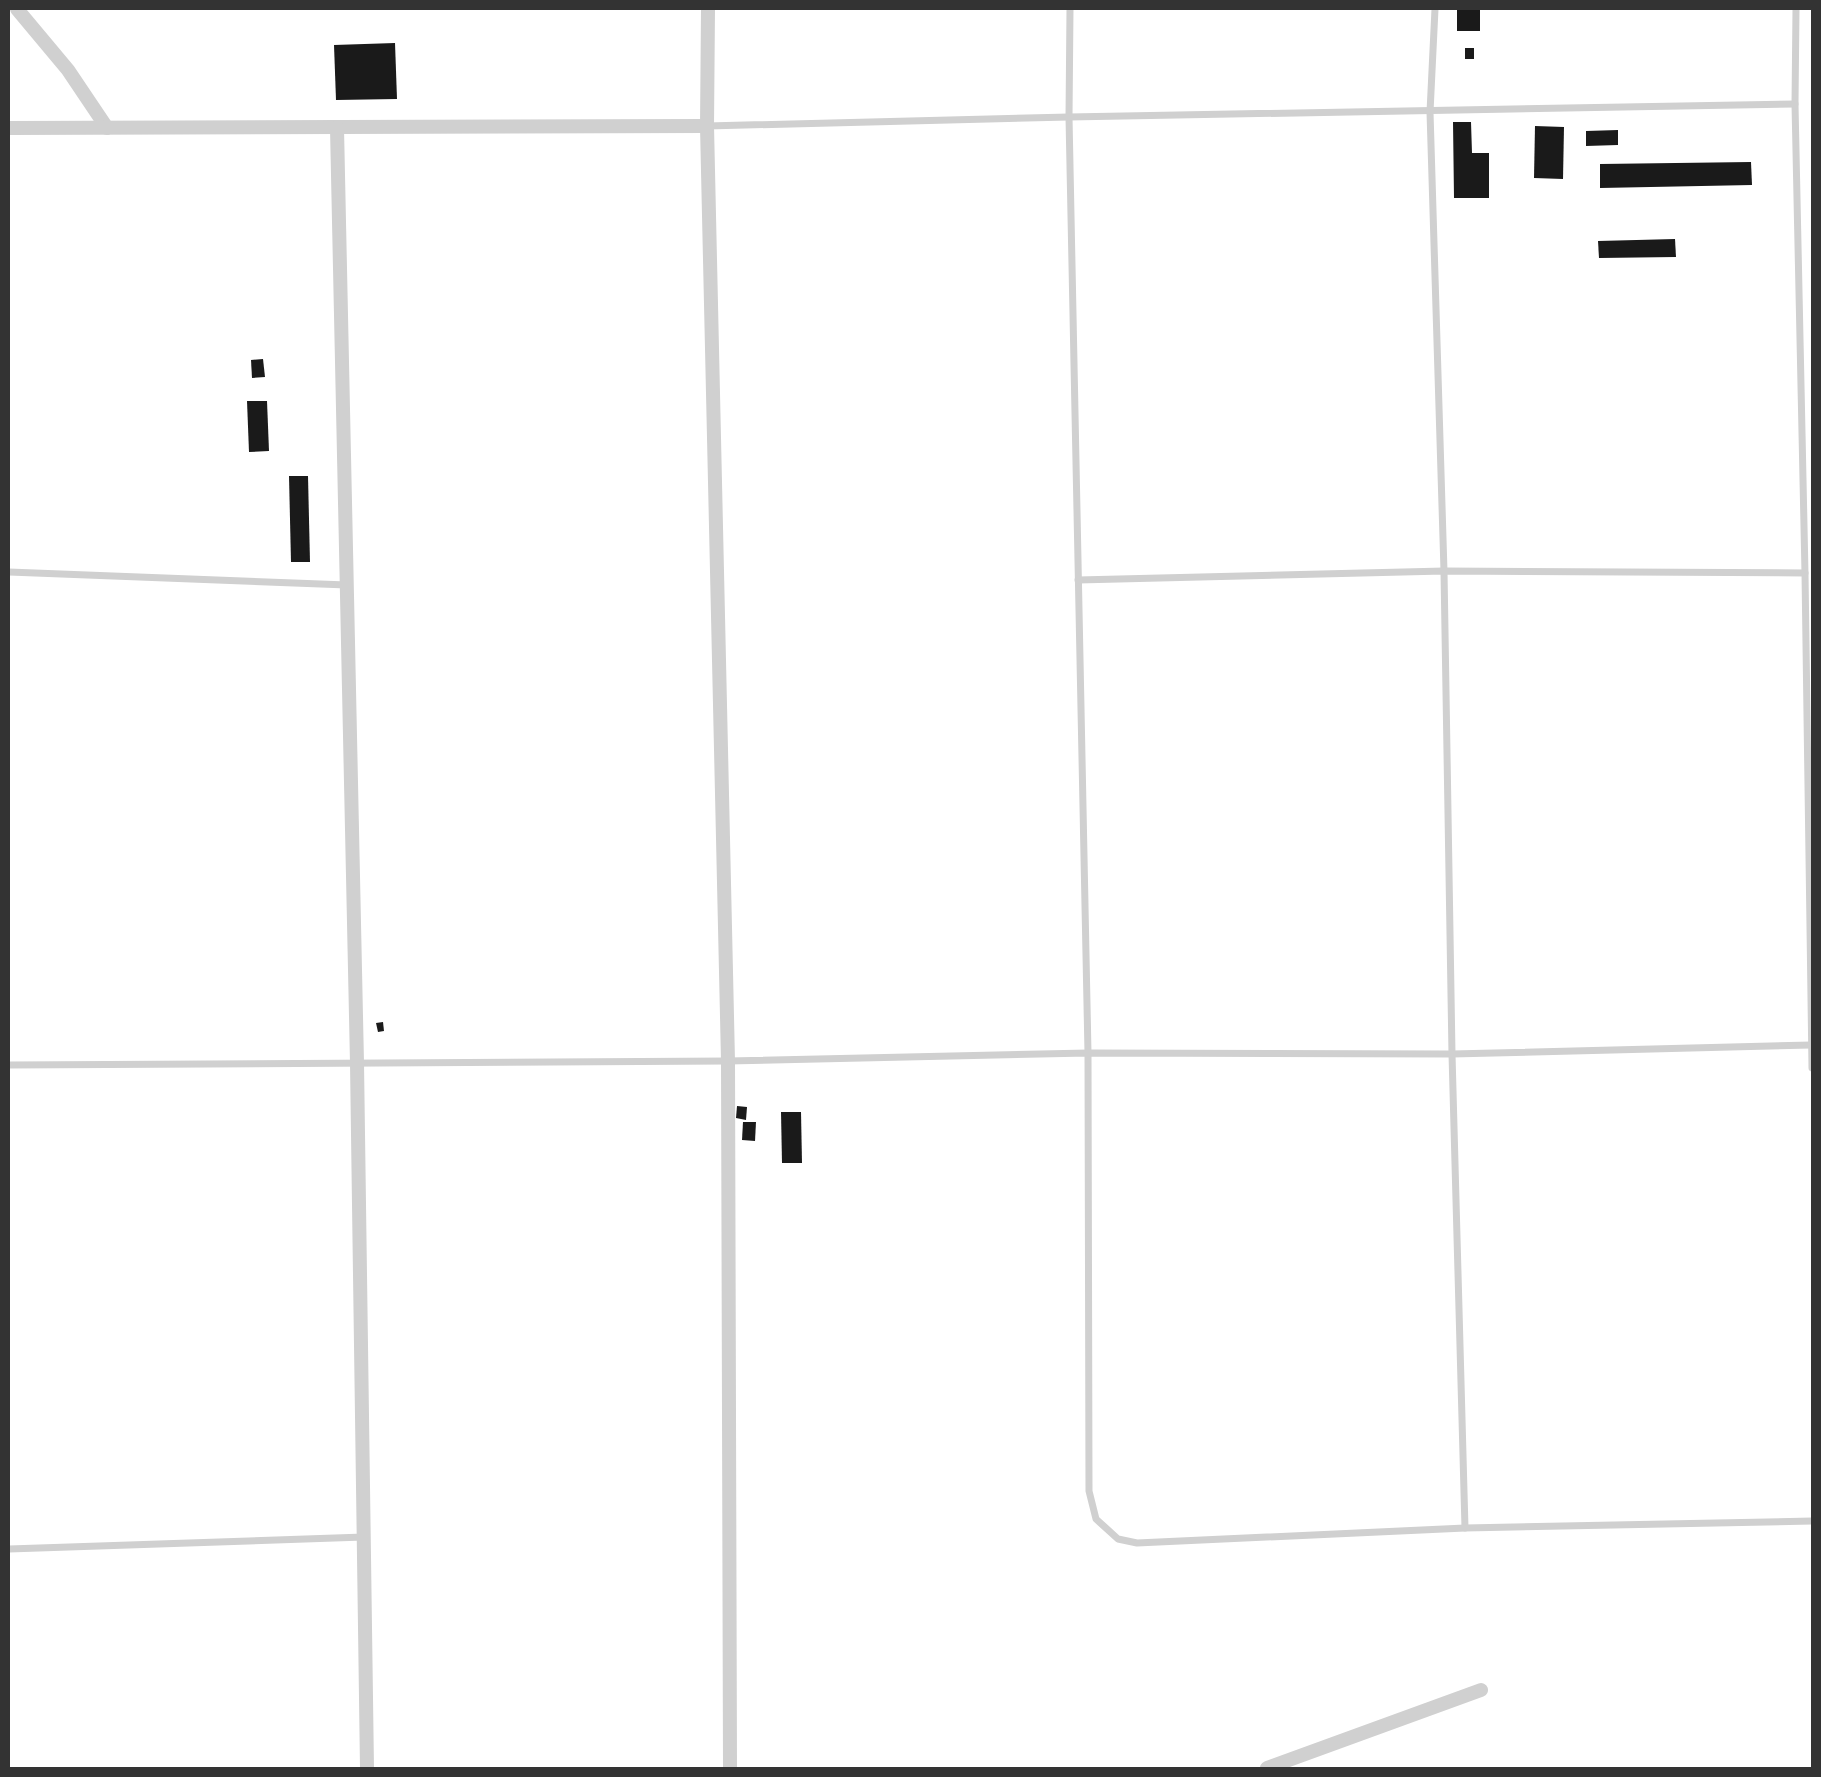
<svg xmlns="http://www.w3.org/2000/svg" width="1821" height="1777" font-family="'DM Sans',sans-serif">
<rect width="100%" height="100%" fill="#fff"/>
<g fill="#1a1a1a">
<rect x="1457" y="10" width="23" height="21"/>
<path d="M395,43L397,99L336,100L334,45Z"/>
<rect x="1465" y="48" width="9" height="11"/>
<path d="M1453,122H1471L1472,153H1489V198H1454Z"/>
<path d="M1535,126L1564,127L1563,179L1534,178Z"/>
<path d="M1618,130V145L1586,146V131Z"/>
<path d="M1751,162L1752,185L1600,188V164Z"/>
<path d="M1675,239L1676,257L1599,258L1598,241Z"/>
<path d="M263,359L265,377L252,378L251,360Z"/>
<path d="M247,401H267L269,451L249,452Z"/>
<path d="M289,476H308L310,562H291Z"/>
<path d="M383,1022L384,1031L378,1032L376,1023Z"/>
<path d="M737,1106L747,1107L746,1120L736,1118Z"/>
<path d="M781,1112H801L802,1163H782Z"/>
<path d="M743,1122H756L755,1141L742,1140Z"/>
</g>
<g fill="none" stroke-linecap="round" stroke-linejoin="round">
<g stroke="#d0d0d0" stroke-width="7">
<path d="M1070,9L1069,117L1088,1053L1089,1491L1096,1519L1118,1539L1137,1543L1465,1528L1812,1521"/>
<path d="M1435,9L1430,112L1444,571L1452,1054L1465,1528"/>
<path d="M1796,9L1795,104L1805,573L1812,1068"/>
<path d="M707,126L1069,117L1795,104"/>
<path d="M9,572L347,585"/>
<path d="M1078,580L1444,571L1805,573"/>
<path d="M9,1065L728,1061L1088,1053L1452,1054L1811,1045"/>
<path d="M9,1549L364,1537"/>
</g>
<g stroke="#d0d0d0" stroke-width="14">
<path d="M17,9L68,70L107,128"/>
<path d="M708,9L707,126L728,1061L730,1768"/>
<path d="M9,128L707,126"/>
<path d="M337,128L357,1063L367,1768"/>
<path d="M1267,1768L1481,1690"/>
</g>
</g>
<rect width="1821" height="1777" fill="none" stroke="#333333" stroke-width="20"/>
</svg>
